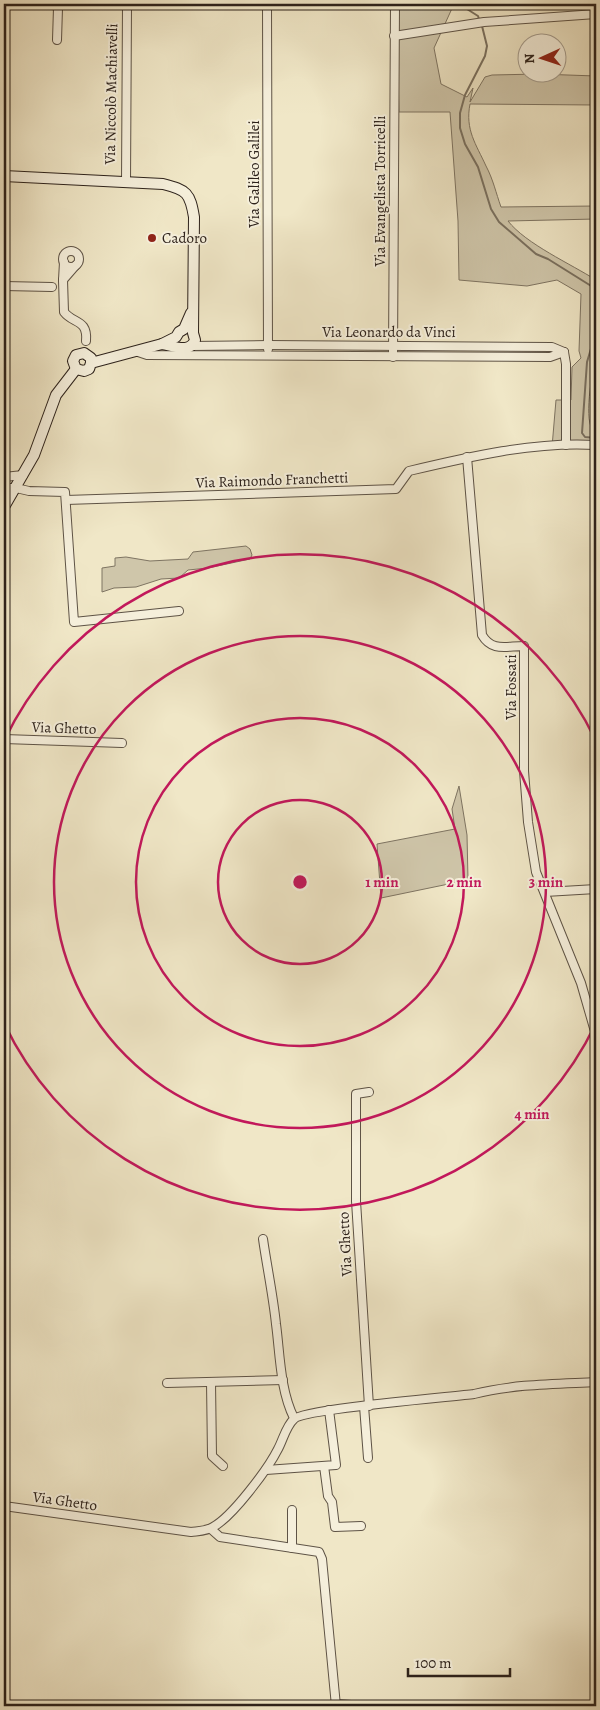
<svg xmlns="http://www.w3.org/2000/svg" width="600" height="1710" font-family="Alegreya,serif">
<rect width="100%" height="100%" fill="#f0e7c7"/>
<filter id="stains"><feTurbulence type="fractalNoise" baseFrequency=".004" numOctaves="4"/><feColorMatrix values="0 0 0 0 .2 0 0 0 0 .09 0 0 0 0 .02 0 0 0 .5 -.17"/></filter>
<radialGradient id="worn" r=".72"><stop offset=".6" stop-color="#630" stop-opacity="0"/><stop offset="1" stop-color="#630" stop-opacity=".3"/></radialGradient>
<g fill="#cfc6aa" stroke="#7e7462">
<path d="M396,4H454L434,48L441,84L467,97L473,88L470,102L485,77L492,75L539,74L596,76V105L470,104C465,130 476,144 486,166C493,179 496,193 501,207L596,206V219L508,221C526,244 571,264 596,280C596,302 597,325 596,347C595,368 582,414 593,431L596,432V444L552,447L556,400H571L572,367L581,358L579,351L581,294L557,280L527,286L459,280L458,221L450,112H399Z"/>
<path d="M246,546L250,549L252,555L250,559L208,568L188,570L179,578L161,579L136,587L114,588L102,592V568L115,566V558L126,557L150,561L188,559L193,552Z"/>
<path d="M459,786L467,835L468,880L381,898L377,844L455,829L452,809Z"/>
</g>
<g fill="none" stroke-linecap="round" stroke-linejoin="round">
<g stroke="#7a705f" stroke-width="2">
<path d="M459,4L478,16L479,19"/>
<path d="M482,26L487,46L485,56L465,95L460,113V128L465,144L478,167L491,209L499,222L536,254L548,259L596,289"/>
<path d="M596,332L587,362L582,433L585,437L596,438"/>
</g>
<defs>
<g id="street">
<path d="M53,4L58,8L57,40"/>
<path d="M267,4L268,349"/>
<path d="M394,36L484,22L596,14"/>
<path d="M4,87L5,176"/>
<path d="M126,183L127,4"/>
<circle cx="71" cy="259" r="8"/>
<path d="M64,262L63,280L76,265"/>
<path d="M63,280L64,312C73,324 88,319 86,341"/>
<path d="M4,286L52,287"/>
<path d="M192,346L268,345L552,347L564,352"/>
<path d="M135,351L147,355L550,357L564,352"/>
<path d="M564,352L566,364V445"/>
<path d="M393,357L395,4"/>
<path d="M467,457L482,635C492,652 506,646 524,646V771L528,822L536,872L581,983L596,1035"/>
<path d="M4,477L23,475"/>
<path d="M4,488H16L29,491L65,492L74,622L179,611"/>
<path d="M66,500L396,489L409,471C468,457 536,441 596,445"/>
<path d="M4,739L122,743"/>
<path d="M545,892L596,889"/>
<path d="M263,1239C267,1267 273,1295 276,1324C280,1354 280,1390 294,1418"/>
<path d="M211,1382L212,1456L223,1466"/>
<path d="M167,1383L283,1380"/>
<path d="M364,1406L368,1458"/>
<path d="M369,1406L356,1201V1094L369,1092"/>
<path d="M324,1466L328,1496L332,1502L335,1527L361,1526"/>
<path d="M266,1470L336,1465L329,1410"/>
<path d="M4,1506L191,1532C198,1531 207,1531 213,1527C232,1517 268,1469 278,1449C283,1440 286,1426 294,1419C303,1409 450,1397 474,1394C514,1384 555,1384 596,1382"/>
<path d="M292,1510V1548"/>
<path d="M211,1529L220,1537L319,1552L322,1559L336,1706"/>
<path d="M336,1704L367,1706"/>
</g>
<g id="secondary">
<path d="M4,176L163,184C187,190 190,193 194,217L193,333L195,340C190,354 174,346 162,344"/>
<path d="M91,363V358L84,353L76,355L73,361L76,369L84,371L89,369L91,363L162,344L176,337L179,332L184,329L191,313"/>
<path d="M4,507L34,455L56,395L76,369"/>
</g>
</defs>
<use href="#street" stroke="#5e5346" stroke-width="10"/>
<use href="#secondary" stroke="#2d221b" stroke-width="12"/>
<use href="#street" stroke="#f5efdb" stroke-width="8"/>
<use href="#secondary" stroke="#f5efdb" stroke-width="10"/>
</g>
<g fill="none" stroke="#c2185b" stroke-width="2.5">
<circle cx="300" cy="882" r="82"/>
<circle cx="300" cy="882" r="164"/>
<circle cx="300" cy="882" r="246"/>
<path d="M596 1023A328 328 0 0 1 4 1023M4 741A328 328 0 0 1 596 741"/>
</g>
<circle fill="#8f2418" stroke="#f5efdb" stroke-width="2" cx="152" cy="238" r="5"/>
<g text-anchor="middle" stroke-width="4" stroke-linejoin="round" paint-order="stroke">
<g font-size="15" fill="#2d221b" stroke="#f5efdb">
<text transform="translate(111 94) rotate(-89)" y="5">Via Niccolò Machiavelli</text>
<text transform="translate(254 174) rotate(-90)" y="5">Via Galileo Galilei</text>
<text transform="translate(380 191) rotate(-90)" y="5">Via Evangelista Torricelli</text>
<text x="389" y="337">Via Leonardo da Vinci</text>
<text transform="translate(272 480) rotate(-2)" y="5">Via Raimondo Franchetti</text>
<text transform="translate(511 687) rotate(-90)" y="5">Via Fossati</text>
<text transform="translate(64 728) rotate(2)" y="5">Via Ghetto</text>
<text transform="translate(345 1244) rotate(-93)" y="5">Via Ghetto</text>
<text transform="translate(65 1501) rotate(8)" y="5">Via Ghetto</text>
</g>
<g font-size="15" fill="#2d221b" stroke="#f5efdb" text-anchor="start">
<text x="162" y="243">Cadoro</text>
</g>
</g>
<circle cx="300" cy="882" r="8" fill="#c2185b" stroke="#f5efdb" stroke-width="2.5"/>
<g font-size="15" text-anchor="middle" font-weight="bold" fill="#c2185b" stroke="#f5efdb" stroke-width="4" stroke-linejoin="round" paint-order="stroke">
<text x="382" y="887">1 min</text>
<text x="464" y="887">2 min</text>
<text x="546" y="887">3 min</text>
<text x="532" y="1119">4 min</text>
</g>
<rect width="600" height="1710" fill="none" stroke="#f0e7c7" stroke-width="20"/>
<rect x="5" y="5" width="590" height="1700" fill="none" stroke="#2d221b" stroke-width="2.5"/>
<rect x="10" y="10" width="580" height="1690" fill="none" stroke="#2d221b"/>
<g transform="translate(542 58) rotate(267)"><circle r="24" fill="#f5efdb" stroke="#a59d8e"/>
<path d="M0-4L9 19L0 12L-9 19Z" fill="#8f2418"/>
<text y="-8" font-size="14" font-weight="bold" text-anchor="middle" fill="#2d221b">N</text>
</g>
<path d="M408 1668v8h102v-8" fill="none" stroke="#2d221b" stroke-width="2.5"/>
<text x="415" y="1668" font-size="15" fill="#2d221b" stroke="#f5efdb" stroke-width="4" paint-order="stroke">100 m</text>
<rect width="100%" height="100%" filter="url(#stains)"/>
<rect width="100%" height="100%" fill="url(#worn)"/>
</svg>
